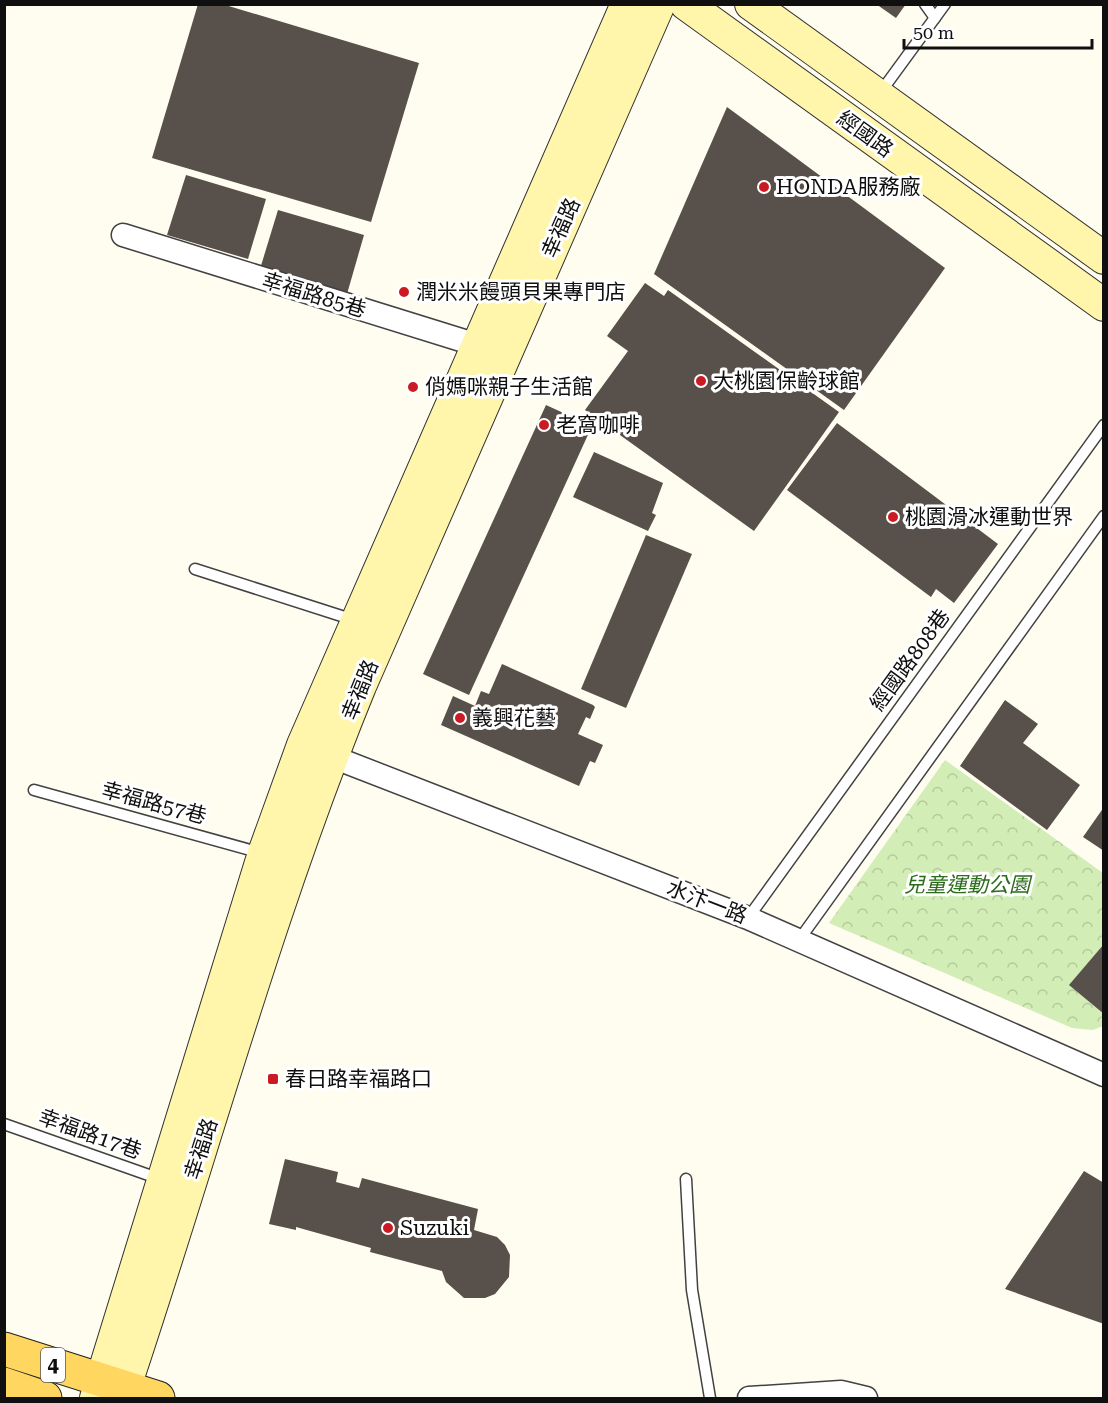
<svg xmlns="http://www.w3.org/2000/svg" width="1108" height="1403" font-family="'Roboto Serif','Noto Sans TC',serif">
<defs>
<pattern id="park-crowns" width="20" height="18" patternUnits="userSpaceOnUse" patternTransform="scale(1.5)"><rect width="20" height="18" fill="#d3edb6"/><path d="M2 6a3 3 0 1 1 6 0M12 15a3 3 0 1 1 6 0" fill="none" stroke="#b4ca9b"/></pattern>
</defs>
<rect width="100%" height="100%" fill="#fffcf0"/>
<path fill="url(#park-crowns)" d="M945,760L1103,873V1026L1093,1030L1072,1028L829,923Z"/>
<g fill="#58504a">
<path d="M198,4H222L419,63L371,222L152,158Z"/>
<path d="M876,4H906L896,18Z"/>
<path d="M727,107L945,268L844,410L654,274Z"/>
<path d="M186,175L266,199L248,259L167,235Z"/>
<path d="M278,210L364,235L347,294L260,269Z"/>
<path d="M645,283L664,296L668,290L839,412L754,531L585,410L628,351L607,336Z"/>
<path d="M546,405L592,426L469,695L423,674Z"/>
<path d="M837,423L998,544L954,603L936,589L931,597L787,490Z"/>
<path d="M594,452L663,483L652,513L656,515L648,531L573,497Z"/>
<path d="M646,535L692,554L626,708L581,689Z"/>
<path d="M502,664L593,705L595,707L590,719L586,717L578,734L603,745L595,763L590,761L579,786L441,725L453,696L475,706L481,691L489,694Z"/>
<path d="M1005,700L1038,724L1023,743L1080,785L1047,830L960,766Z"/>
<path d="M1104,807V851L1083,837Z"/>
<path d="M1104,944V1014L1069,985Z"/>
<path d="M285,1159L338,1172L336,1182L359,1188L362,1178L478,1209L474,1230L497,1237L505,1245L510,1255L509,1277L495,1294L485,1298H464L446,1282L442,1271L370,1252L371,1248L296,1227V1230L269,1224Z"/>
<path d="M1084,1171L1104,1183V1324L1005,1289Z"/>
</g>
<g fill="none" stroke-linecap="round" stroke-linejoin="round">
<defs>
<g id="lane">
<path d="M925,4L935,18"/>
<path d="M880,93L945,4"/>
<path d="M195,569L354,620"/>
<path d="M34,790L261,853"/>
<path d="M748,918L1104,425"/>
<path d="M799,940L1104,516"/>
<path d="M4,1124L160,1179"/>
<path d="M686,1179L692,1290L710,1398"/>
</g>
<g id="street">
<path d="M123,235L490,349"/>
<path d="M320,752L748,918L1104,1075"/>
<path d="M749,1398L841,1392L866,1398"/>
</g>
<g id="secondary">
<path d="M686,4L1104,305"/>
<path d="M751,4L1104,258"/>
<path d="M96,1398L264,853L303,745L627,4"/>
<path d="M121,1398C201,1161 265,918 360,686L659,4"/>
</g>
<g id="primary">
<path d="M4,1349L158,1398"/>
<path d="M4,1384L45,1398"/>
</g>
</defs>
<use href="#lane" stroke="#424242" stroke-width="13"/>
<use href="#street" stroke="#424242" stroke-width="25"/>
<use href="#secondary" stroke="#313131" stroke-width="34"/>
<use href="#primary" stroke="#202020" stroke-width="35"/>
<use href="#lane" stroke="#fff" stroke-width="10"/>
<use href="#street" stroke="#fff" stroke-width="22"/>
<use href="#secondary" stroke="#fff5ab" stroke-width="32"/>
<use href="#primary" stroke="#ffd760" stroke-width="33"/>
</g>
<g fill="#ca1b25" stroke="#fff" stroke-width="2">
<circle cx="764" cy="187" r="6"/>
<circle cx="404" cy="292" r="6"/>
<circle cx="701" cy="381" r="6"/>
<circle cx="413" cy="387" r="6"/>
<circle cx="544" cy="425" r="6"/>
<circle cx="893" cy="517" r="6"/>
<circle cx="460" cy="718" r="6"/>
<rect x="267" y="1073" width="12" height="12" rx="3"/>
<circle cx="388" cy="1228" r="6"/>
</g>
<g text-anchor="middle" stroke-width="6" stroke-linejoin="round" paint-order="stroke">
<rect fill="#fff" stroke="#575757" stroke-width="1.5" x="41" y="1348" width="24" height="34" rx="4.5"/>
<g font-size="20" font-weight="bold" fill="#0f0f0f">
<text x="53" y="1372">4</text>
</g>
<g font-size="21" fill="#0f0f0f" stroke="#fff">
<text transform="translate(865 134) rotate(36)" y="7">經國路</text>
<text transform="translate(561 228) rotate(-66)" y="7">幸福路</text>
<text transform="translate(314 295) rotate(17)" y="7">幸福路85巷</text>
<text transform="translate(910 660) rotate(-54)" y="7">經國路808巷</text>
<text transform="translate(360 690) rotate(-68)" y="7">幸福路</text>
<text transform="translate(154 803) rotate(15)" y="7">幸福路57巷</text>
<text transform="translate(707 902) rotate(21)" y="7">水汴一路</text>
<text transform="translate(90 1134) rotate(20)" y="7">幸福路17巷</text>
<text transform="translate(201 1149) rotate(-72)" y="7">幸福路</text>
</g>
<g font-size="21" fill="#0f0f0f" stroke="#fff" text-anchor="start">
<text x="776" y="194">HONDA服務廠</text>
<text x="416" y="299">潤米米饅頭貝果專門店</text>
<text x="713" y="388">大桃園保齡球館</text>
<text x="425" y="394">俏媽咪親子生活館</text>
<text x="556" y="432">老窩咖啡</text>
<text x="905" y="524">桃園滑冰運動世界</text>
<text x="472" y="725">義興花藝</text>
<text x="285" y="1086">春日路幸福路口</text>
<text x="400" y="1235">Suzuki</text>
</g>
<g font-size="21" font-style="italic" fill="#2b6c19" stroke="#fff">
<text x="967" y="892">兒童運動公園</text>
</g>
</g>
<rect width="1108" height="1403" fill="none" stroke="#0f0f0f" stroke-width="12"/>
<path d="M904 39v9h188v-9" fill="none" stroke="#0f0f0f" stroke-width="3"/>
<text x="913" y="39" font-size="18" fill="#0f0f0f" stroke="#ffffff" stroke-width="4.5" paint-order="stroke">50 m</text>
</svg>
